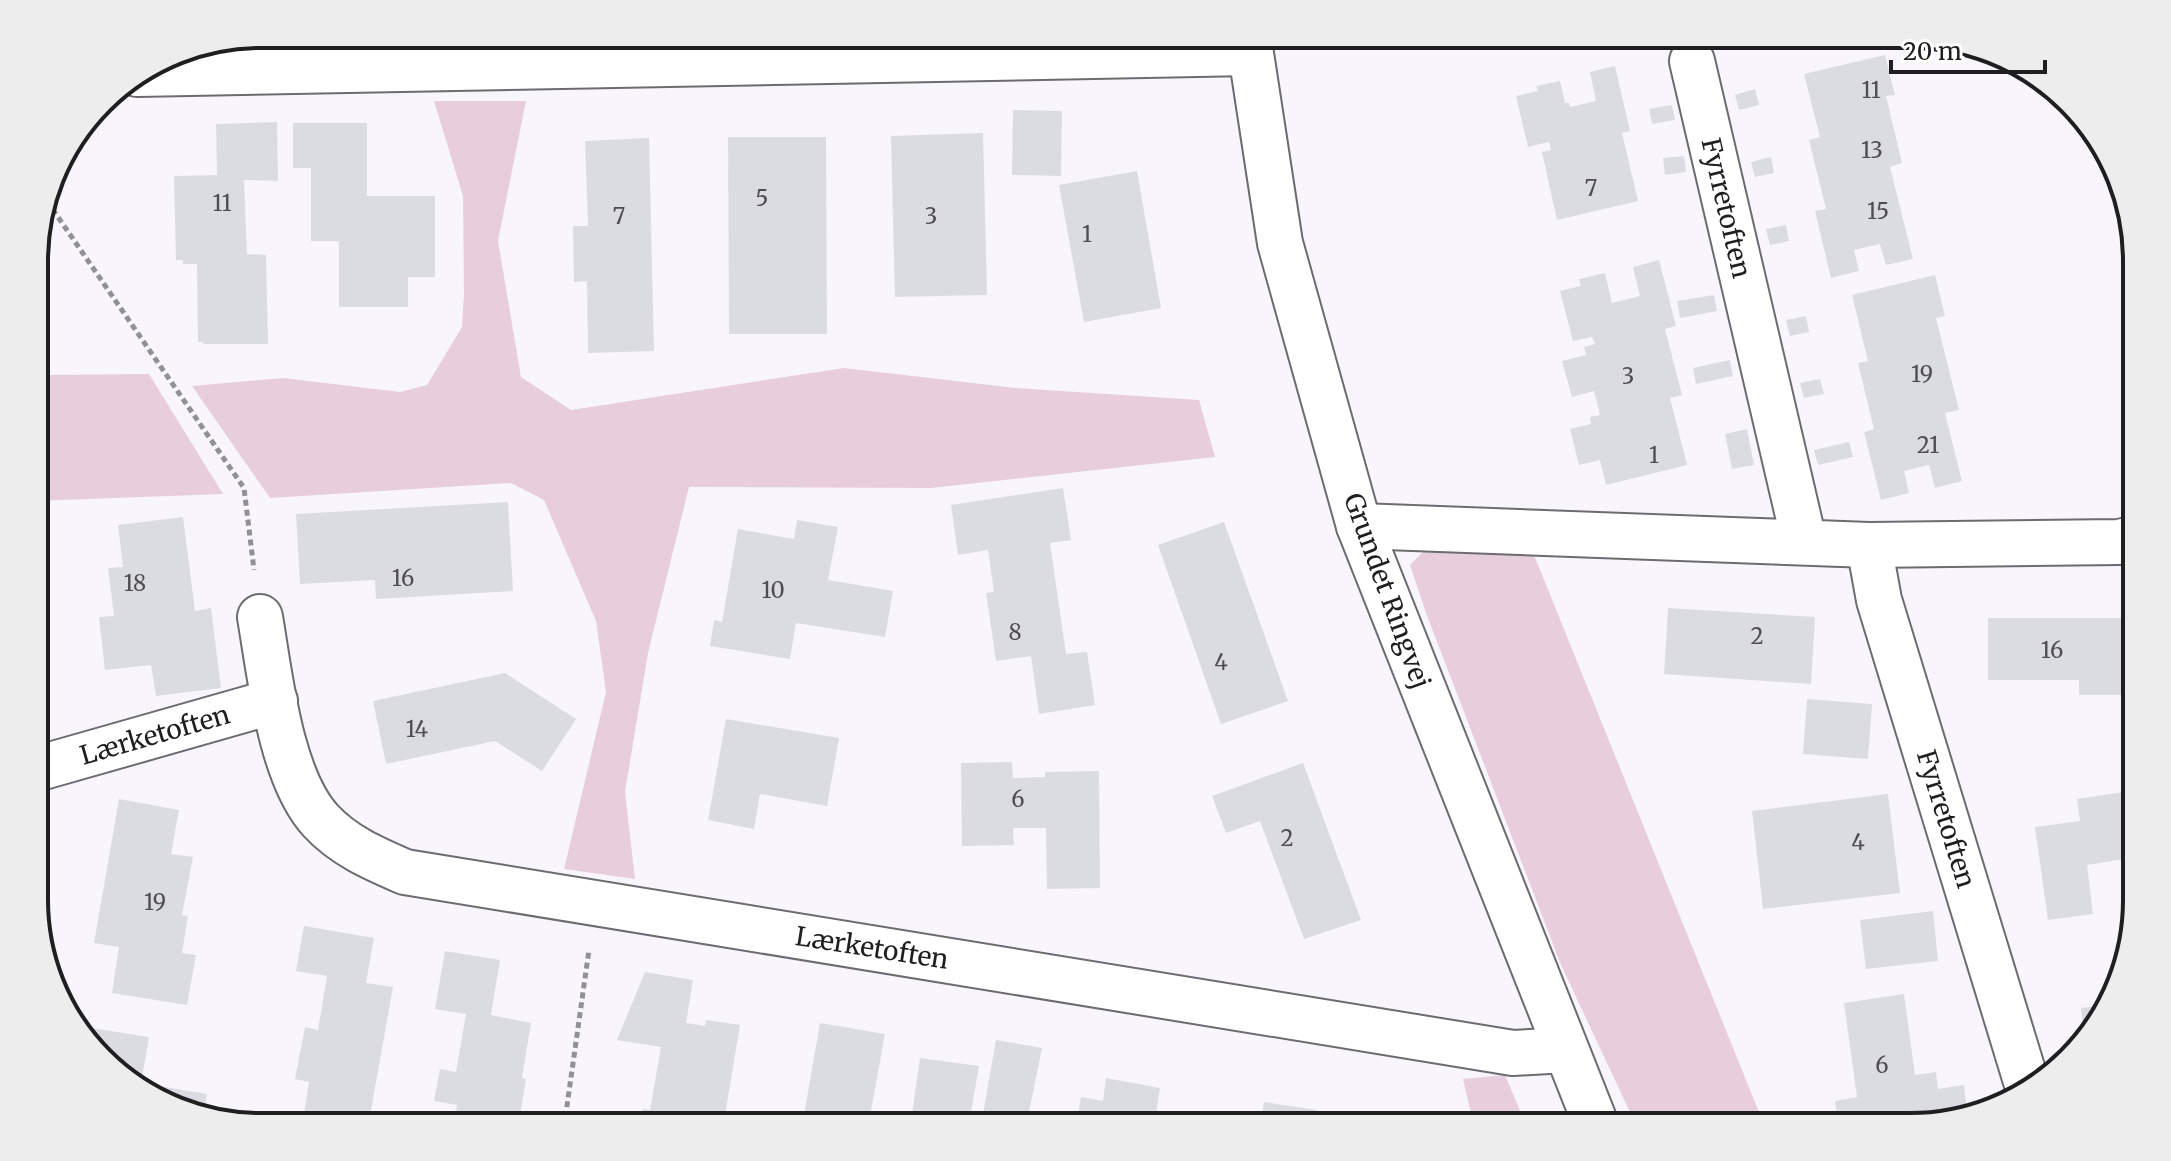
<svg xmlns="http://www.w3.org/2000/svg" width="2171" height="1161" font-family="Merriweather,serif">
<rect width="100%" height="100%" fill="#f8f6fc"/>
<g fill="#e8cedd">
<path d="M434,101H526L498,241L521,377L571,410L844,368L1016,388L1199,400L1215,457L931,488L689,487L648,653L625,792L635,879L564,869L606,692L596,621L544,500L511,483L270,498L192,386L283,378L400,392L427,385L462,327L464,293L463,196Z"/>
<path d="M149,374L223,494L35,501V375Z"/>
<path d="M1430,545H1530L1765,1127H1637L1561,965L1426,613L1410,565Z"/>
<path d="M1505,1075L1527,1127H1474L1463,1079Z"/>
</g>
<g fill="#dbdce2">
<path d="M1885,55L1895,95L1886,96L1902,163L1890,167L1913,259L1886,265L1880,244L1854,250L1859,271L1831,278L1815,211L1826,209L1809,140L1820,137L1804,74Z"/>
<path d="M1615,66L1630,131L1622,133L1638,201L1557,220L1542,152L1551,150L1549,142L1528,147L1516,96L1538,91L1536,86L1560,81L1565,103H1569L1570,107L1596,101L1590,72Z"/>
<path d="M1755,89L1759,105L1739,110L1735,95Z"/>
<path d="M1672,105L1675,120L1652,124L1649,109Z"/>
<path d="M1013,110L1062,111L1061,176L1012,175Z"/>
<path d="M277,122L278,181L244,180L247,254L266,255L268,344H203V342H198L197,264H183V260H176L174,176L217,175L216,124Z"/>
<path d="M293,123H367V196H435V277H408V307H339V241H311V168H293Z"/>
<path d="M983,133L987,295L895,297L891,136Z"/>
<path d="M728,137H826L827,334H729Z"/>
<path d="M649,138L654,351L588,353L587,281L574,282L573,226H588L585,141Z"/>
<path d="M1684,156L1686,172L1665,175L1663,158Z"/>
<path d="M1771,157L1774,173L1755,177L1751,162Z"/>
<path d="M1137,171L1161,308L1084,322L1059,185Z"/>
<path d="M1786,225L1789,241L1770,245L1766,229Z"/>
<path d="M2131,235H2135L2136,424H2133Z"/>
<path d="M1659,260L1676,326L1665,329L1682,395L1670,398L1687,465L1606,485L1600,460L1579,465L1570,429L1591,424L1590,417L1600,415L1594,391L1572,397L1562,361L1586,355L1584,347L1595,344L1592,337L1573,341L1560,291L1581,286L1579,279L1605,273L1612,303L1640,296L1633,267Z"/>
<path d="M1935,275L1945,316L1936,318L1959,410L1945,413L1962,481L1935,488L1929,465L1904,471L1909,493L1881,500L1864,432L1874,429L1858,363L1868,361L1852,295Z"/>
<path d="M1714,295L1717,311L1680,318L1677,301Z"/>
<path d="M1806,316L1809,332L1790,336L1786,320Z"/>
<path d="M1730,360L1733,376L1696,384L1693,368Z"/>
<path d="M1820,379L1824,394L1804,398L1800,383Z"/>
<path d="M1747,429L1754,465L1732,469L1725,434Z"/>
<path d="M1849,442L1853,457L1818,465L1814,450Z"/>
<path d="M1063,488L1071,540L1050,543L1066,654L1087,652L1095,705L1039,714L1031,656L996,661L986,593L994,592L988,550L958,555L951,505Z"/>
<path d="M508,502L513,591L376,599L375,580L300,584L296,514Z"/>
<path d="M183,517L195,611L211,608L221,688L156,696L151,665L105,670L99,617L114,616L108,568L123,567L118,525Z"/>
<path d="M797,520L838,527L828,580L893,591L885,637L796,623L790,659L710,646L714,620L722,622L738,529L794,539Z"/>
<path d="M1224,522L1288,701L1221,724L1158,545Z"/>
<path d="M1668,608L1815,617L1811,684L1664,674Z"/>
<path d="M1988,618H2136V680H2132V695H2079V680H1988Z"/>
<path d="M505,673L576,719L542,771L495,741L386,764L373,701Z"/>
<path d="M1807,699L1872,704L1868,759L1803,754Z"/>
<path d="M726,719L839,738L827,806L760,794L754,829L708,820Z"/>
<path d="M1012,762L1013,778L1045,777V772L1099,771L1100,888L1047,889L1046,828H1013L1014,845L962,846L961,763Z"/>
<path d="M1303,763L1361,920L1304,939L1260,821L1226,833L1212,796Z"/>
<path d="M2137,790V857L2087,865L2093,914L2048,920L2035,827L2080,821L2077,799Z"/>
<path d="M1888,794L1900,893L1763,909L1752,811Z"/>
<path d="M119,799L179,810L171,854L193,857L182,915L188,916L182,953L196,955L187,1005L112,993L119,947L94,943Z"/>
<path d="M1933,911L1938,961L1866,969L1860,920Z"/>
<path d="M304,926L374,938L366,983L393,987L368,1127H302L309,1082L295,1079L305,1027L318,1030L327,976L296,971Z"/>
<path d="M445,951L500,960L491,1015L531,1023L522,1078L526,1079L518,1127H453L457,1105L434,1101L440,1069L456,1072L466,1014L435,1009Z"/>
<path d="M645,972L693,980L686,1023L705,1026L706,1020L740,1025L723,1127H640L643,1109L650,1110L661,1047L617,1040Z"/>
<path d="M1904,994L1915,1075L1936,1072L1938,1089L1964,1085L1967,1112L1924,1127H1838L1835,1101L1857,1097L1844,1003Z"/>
<path d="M2110,1004L2084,1034L2081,1008Z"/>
<path d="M820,1023L885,1034L868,1127H802Z"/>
<path d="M85,1027L149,1037L141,1083L207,1094L204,1114L160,1103L83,1036Z"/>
<path d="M996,1040L1042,1048L1027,1122L983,1114Z"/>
<path d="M920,1058L979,1066L969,1123L982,1127H932L933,1125L911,1121Z"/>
<path d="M1106,1078L1160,1088L1154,1127H1076L1081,1097L1103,1101Z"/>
<path d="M1264,1102L1317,1110L1315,1127H1260Z"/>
</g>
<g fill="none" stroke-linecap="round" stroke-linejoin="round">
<defs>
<g id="minor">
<path d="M1248,34L1280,243L1359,526L1597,1127"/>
<path d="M1692,61L1804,541"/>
<path d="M137,74L1250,53"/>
<path d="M1359,526L1869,545L2119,542L2136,538"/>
<path d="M1869,545L1879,600L2029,1091"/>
<path d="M260,617C270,675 280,777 321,821C344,846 375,859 405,872L1513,1053L1566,1050"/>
<path d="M36,769L275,701"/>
</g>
</defs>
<use href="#minor" stroke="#6c6b70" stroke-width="48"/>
<g stroke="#919094" stroke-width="5" stroke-dasharray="6 4" stroke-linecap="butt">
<path d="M47,201L244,488L254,570"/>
<path d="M564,1127L589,950"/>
</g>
<use href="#minor" stroke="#fff" stroke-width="44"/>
</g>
<g text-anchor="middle" stroke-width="6" stroke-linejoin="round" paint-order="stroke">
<g font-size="22" fill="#4e4e51">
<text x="1871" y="98">11</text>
<text x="1872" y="158">13</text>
<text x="1591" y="196">7</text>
<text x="762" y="206">5</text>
<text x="222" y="211">11</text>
<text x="1878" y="219">15</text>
<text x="619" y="224">7</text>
<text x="931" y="224">3</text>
<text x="1087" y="242">1</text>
<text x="1922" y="382">19</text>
<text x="1628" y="384">3</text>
<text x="1928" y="453">21</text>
<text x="1654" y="463">1</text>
<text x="403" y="586">16</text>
<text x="135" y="591">18</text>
<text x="773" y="598">10</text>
<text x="1015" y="640">8</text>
<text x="1757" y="644">2</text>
<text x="2052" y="658">16</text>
<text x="1221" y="670">4</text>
<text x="417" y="737">14</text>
<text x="1018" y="807">6</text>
<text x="1287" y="846">2</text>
<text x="1858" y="850">4</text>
<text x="155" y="910">19</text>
<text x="1882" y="1073">6</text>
</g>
<g font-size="26" fill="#1f1f21" stroke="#fff">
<text transform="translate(1726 208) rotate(77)" y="9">Fyrretoften</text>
<text transform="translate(1387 591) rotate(70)" y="9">Grundet Ringvej</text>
<text transform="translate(155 735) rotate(-16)" y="9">Lærketoften</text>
<text transform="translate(1946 819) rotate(73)" y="9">Fyrretoften</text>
<text transform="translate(872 948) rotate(9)" y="9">Lærketoften</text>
</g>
</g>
<path d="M0 0H2171V1161H0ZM261 48H1910A213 213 0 0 1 2123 261V900A213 213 0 0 1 1910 1113H261A213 213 0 0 1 48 900V261A213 213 0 0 1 261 48Z" fill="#ededed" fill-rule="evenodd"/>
<path fill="none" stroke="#1f1f21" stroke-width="4" d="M261 48H1910A213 213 0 0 1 2123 261V900A213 213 0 0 1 1910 1113H261A213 213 0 0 1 48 900V261A213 213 0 0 1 261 48Z"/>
<path d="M1891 60v12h154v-12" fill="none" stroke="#1f1f21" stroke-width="4"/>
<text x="1903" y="60" font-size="24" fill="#1f1f21" stroke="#ffffff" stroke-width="6" paint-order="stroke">20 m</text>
</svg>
